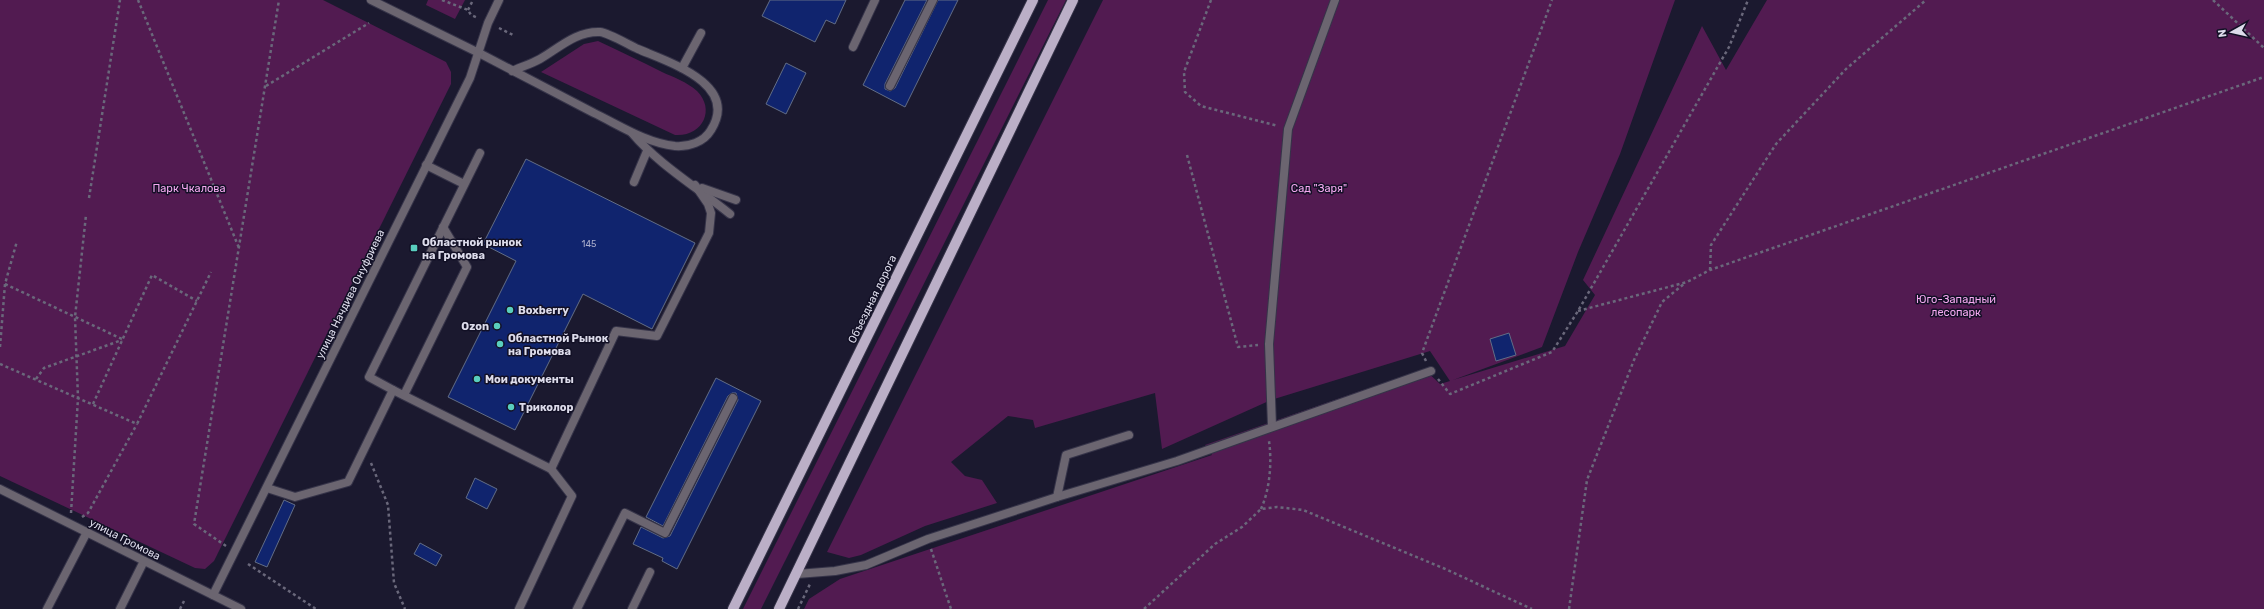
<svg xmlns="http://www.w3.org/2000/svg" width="2264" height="609" font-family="Rubik,sans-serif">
<rect width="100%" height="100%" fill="#1b192f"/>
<g fill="#521b51">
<path d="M0,0H323L446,62L451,72V84L214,561L205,569L195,568L0,476Z"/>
<path d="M428,0H465L455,19L426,5Z"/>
<path d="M1048,0H1066L761,609H743Z"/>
<path d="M1103,0H1675L1620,154L1578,252L1542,347L1453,380L1565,346L1595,295L1583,280L1702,26L1726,70L1767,0H2264V609H804L809,599L840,579L1212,455L1205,445L1424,369L1440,384L1450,381L1430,351L1271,400L1162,449L1155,393L1035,428L1033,420L1008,416L951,462L965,476L982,480L997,503L925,526L861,555L849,558L827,552Z"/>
<path d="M598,41C619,51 641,61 662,72C673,77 687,82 697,91C716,110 702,137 675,135L541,72L584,44Z"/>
</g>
<g fill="#10246e" stroke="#626d86">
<path d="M770,0H846L835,24L826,20L815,42L762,16Z"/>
<path d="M905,0H927L885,84V89L890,91L895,88L938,0H958L905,107L863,85Z"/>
<path d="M786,63L806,73L786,114L766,104Z"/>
<path d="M526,159L695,243L652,329L583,294L515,430L448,397L516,261L483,244Z"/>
<path d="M1509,333L1516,355L1496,361L1490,339Z"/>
<path d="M716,378L761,401L677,569L662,561L663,558L633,544L641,527L663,538L670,536L738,400L736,393H732L728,396L663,526L646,517Z"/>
<path d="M475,478L497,489L487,509L466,498Z"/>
<path d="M284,500L295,505L267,567L255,562Z"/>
<path d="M420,543L442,555L436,566L414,554Z"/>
</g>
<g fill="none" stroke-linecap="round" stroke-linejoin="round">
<defs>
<g id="service">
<path d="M853,47L875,0"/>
<path d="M479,53C517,73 556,93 594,113C619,125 646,143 675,146C689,147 704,142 711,130C740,84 668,62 638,49C629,45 609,33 600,32C576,31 559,48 540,59C531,64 521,67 512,71"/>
<path d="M682,68L701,33"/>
<path d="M890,86L933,0"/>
<path d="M632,133C658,164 698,188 730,214"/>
<path d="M426,165L464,184"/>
<path d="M634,182L647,151"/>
<path d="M702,188L736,200"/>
<path d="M393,390L369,377L480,153"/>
<path d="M404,395L467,267L443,227"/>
<path d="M1272,426L1269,344L1288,129L1335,0"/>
<path d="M551,469L616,331L657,336L709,233L711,213L708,204L695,185"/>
<path d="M267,488L295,497L348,482L393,390L551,469L572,496L519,609"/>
<path d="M1057,497L1177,461L1431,371"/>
<path d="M797,574L835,571L866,565L928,539L1057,497L1066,455L1129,435"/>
<path d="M47,609L87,532"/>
<path d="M120,609L144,561"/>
<path d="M577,609L625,513L665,533L733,398"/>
<path d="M632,609L650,572"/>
</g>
<g id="minor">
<path d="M371,0L479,53"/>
<path d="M0,489L241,609"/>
<path d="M213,595L470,78L488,23L499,0"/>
</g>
<g id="primary">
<path d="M733,609L1033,0"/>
<path d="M779,609L1073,0"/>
</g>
</defs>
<use href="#service" stroke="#363449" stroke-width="10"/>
<use href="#minor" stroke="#363449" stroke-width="10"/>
<use href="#primary" stroke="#363449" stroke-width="12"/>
<g stroke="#6a687b" stroke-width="2.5" stroke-dasharray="3 3" stroke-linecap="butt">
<path d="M138,0L239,248"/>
<path d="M442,0L468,10L471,15L478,18"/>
<path d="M1211,0L1184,72L1185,92L1201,106L1278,126"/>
<path d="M2213,0L2264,48"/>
<path d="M468,10L473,0"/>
<path d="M499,28L513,35"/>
<path d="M266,86L369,23"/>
<path d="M1187,155L1238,347L1258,345"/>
<path d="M89,198L120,0"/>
<path d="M1710,270L1711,245L1776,144L1846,69L1926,0"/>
<path d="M5,284L122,339"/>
<path d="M1578,311L1687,282L1710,270L2264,77"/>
<path d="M0,347L5,284L17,241"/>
<path d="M1426,361L1422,353L1552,0"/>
<path d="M0,364L137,424L211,272"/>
<path d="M36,379L44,368L122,340"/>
<path d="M1438,379L1450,394L1552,352L1578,311L1729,47L1748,0"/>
<path d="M93,404L152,275L197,301"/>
<path d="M371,463L388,505L394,583L405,609"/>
<path d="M1261,509C1270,489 1272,462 1269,441"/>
<path d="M71,513L78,398L75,317L86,215"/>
<path d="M82,517L88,513L137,424"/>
<path d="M226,546L194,524L279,0"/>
<path d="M931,549L951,609"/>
<path d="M248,564L316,609"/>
<path d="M180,609L185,599"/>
<path d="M798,609L810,584"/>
<path d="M1144,609L1215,544L1242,527L1261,509L1277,507L1303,510L1443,568L1532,609"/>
<path d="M1569,609L1587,480L1634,360L1662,302L1685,283"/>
</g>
<use href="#service" stroke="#6b6570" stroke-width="8"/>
<use href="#minor" stroke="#6b6570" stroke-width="8"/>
<use href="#primary" stroke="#bbafc7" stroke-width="10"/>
</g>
<g fill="#59cebe" stroke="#121025" stroke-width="1.5">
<rect x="410" y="244" width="8" height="8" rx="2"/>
<circle cx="510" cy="310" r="4"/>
<circle cx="497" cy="326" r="4"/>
<circle cx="500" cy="344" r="4"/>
<circle cx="477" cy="379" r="4"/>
<circle cx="511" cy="407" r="4"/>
</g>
<g text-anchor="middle" stroke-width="3" stroke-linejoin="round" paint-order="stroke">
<g font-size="9" fill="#aaaecc">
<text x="589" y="247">145</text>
</g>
<g font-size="11" fill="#f5a9f1" stroke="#121025">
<text x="189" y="192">Парк Чкалова</text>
<text x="1319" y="192">Сад "Заря"</text>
<text x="1956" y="303">Юго-Западный<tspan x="1956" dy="13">лесопарк</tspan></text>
</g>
<g font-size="11" font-weight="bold" fill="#dddceb" stroke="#121025" text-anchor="start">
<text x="422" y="246">Областной рынок<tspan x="422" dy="13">на Громова</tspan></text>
<text x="518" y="314">Boxberry</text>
<text x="489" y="330" text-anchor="end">Ozon</text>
<text x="508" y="342">Областной Рынок<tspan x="508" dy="13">на Громова</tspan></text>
<text x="485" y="383">Мои документы</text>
<text x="519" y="411">Триколор</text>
</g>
<g font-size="11" fill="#dddceb" stroke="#121025">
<text transform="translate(350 294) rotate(-64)" y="4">улица Начдива Онуфриева</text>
<text transform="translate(872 299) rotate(-64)" y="4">Объездная дорога</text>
<text transform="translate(125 539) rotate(27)" y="4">улица Громова</text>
</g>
</g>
<g transform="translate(2232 32) rotate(262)" stroke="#121025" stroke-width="3" paint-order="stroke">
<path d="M0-3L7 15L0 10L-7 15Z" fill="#dddceb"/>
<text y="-6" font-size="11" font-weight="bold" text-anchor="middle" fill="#dddceb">N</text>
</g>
</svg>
